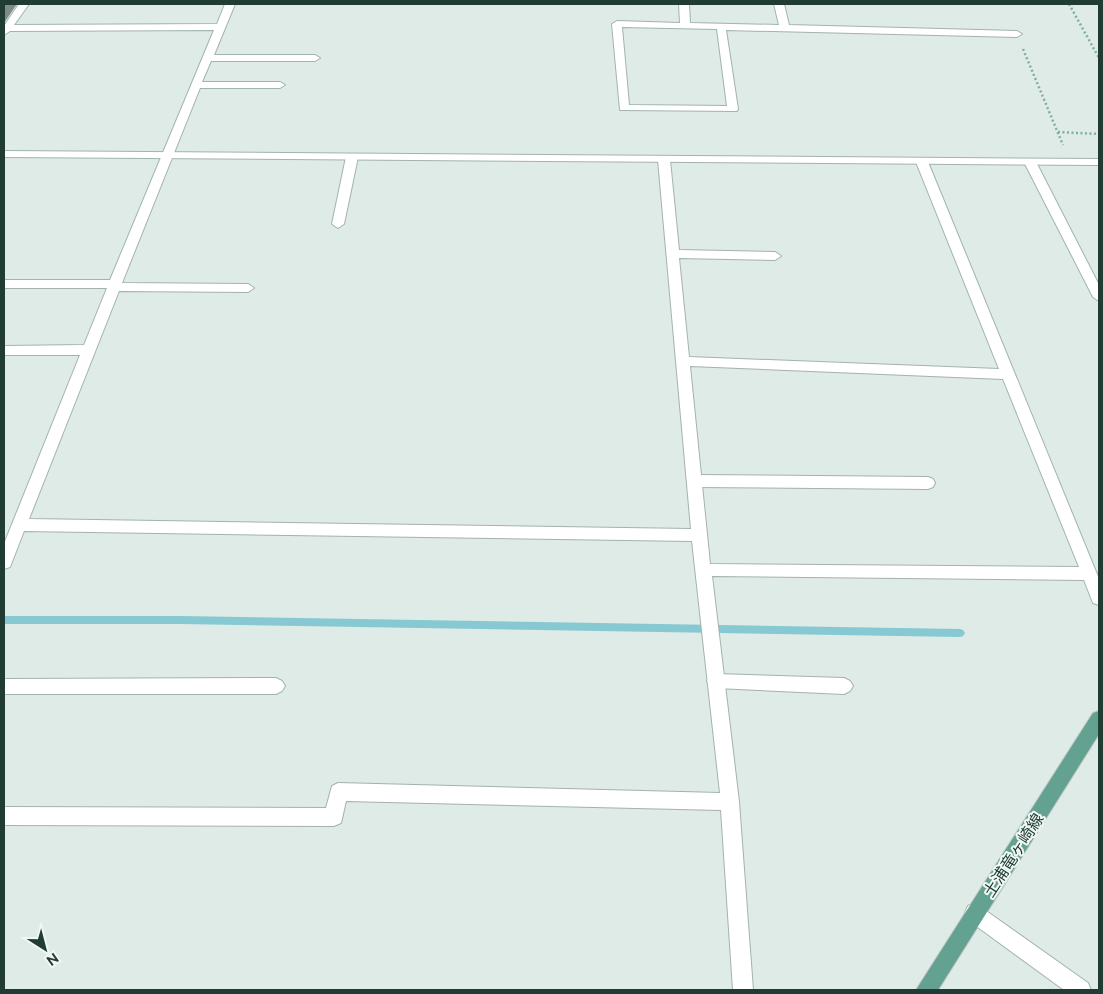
<svg xmlns="http://www.w3.org/2000/svg" width="1103" height="994" font-family="Raleway,'Noto Sans JP',sans-serif">
<rect width="100%" height="100%" fill="#dfebe6"/>
<g fill="none" stroke-linecap="round" stroke-linejoin="round">
<path fill="#86c9d2" fill-rule="evenodd" d="M4,616H180L960,629L963,630L965,633L963,636L960,637L180,624H4Z"/>
<defs>
<g id="service">
<path d="M695,475L928,477L933,479L935,483L933,487L928,489L695,487L690,485L688,481L690,477Z"/>
<path d="M716,674L844,678L850,681L853,686L850,691L844,694L716,688L710,686L707,681L710,676Z"/>
</g>
<g id="minor">
<path d="M19,4H29L14,25L217,24L225,4H235L214,55H315L320,58L315,61H211L202,82H280L285,85L280,88H200L122,283L248,284L254,288L248,292L119,291L29,519L691,529L658,160L664,157L670,160L679,250L775,252L781,256L775,260L679,258L689,357L999,369L916,162L922,159L928,162L1099,579V605L1093,603L1084,580L712,576L739,802L753,990H733L721,810L346,801L341,823L334,826L4,825V807L326,808L332,786L338,783L720,793L692,541L24,531L10,567L4,569V544L80,355H4V346L84,345L107,288H4V280H110L214,30L10,31L4,35V26ZM690,366L1003,379L1079,567L710,564Z"/>
<path d="M679,4H689L690,23L779,25L774,4H784L789,25L1017,31L1022,34L1017,37L726,30L738,109L737,111L620,110L612,24L617,21L680,23ZM622,27L717,29L727,106L629,105Z"/>
<path d="M352,154L358,157L344,224L338,228L332,224L346,157Z"/>
<path d="M1030,159L1036,162L1099,285V301L1093,297L1024,162Z"/>
<path d="M276,678L282,681L285,686L282,691L276,694H4V679Z"/>
<path d="M975,903L1088,983L1091,990H1064L968,920L965,913L968,906Z"/>
</g>
<path id="tertiary" d="M4,151L1099,159V165L4,157Z"/>
<path id="primary" d="M1099,711V734L938,990H916L1093,713Z"/>
</defs>
<use href="#service" stroke="#a2b3ad" stroke-width="2"/>
<use href="#minor" stroke="#a2b3ad" stroke-width="2"/>
<use href="#tertiary" stroke="#a2b3ad" stroke-width="2"/>
<use href="#primary" stroke="#c1c8c6" stroke-width="2"/>
<g stroke="#7faf9f" stroke-width="2.5" stroke-dasharray="2 2.5" stroke-linecap="butt">
<path d="M1069,4L1099,58"/>
<path d="M1023,49L1063,145"/>
<path d="M1058,132L1099,134"/>
</g>
<use href="#service" fill="#fff" fill-rule="evenodd"/>
<use href="#minor" fill="#fff" fill-rule="evenodd"/>
<use href="#tertiary" fill="#fff" fill-rule="evenodd"/>
<use href="#primary" fill="#63a290" fill-rule="evenodd"/>
</g>
<path fill="#7f8b85" d="M4,4H17L4,23Z"/>
<g text-anchor="middle" stroke-width="4" stroke-linejoin="round" paint-order="stroke">
<g font-size="16" fill="#203c33" stroke="#f0f8f4">
<text transform="translate(1013 855) rotate(-57)" y="6">土浦竜ヶ崎線</text>
</g>
</g>
<rect width="1103" height="994" fill="none" stroke="#203c33" stroke-width="10"/>
<g transform="translate(45 949) rotate(144)" stroke="#f0f8f4" stroke-width="4" paint-order="stroke">
<path d="M0-4L9 19L0 12L-9 19Z" fill="#203c33"/>
<text y="-8" font-size="14" font-weight="bold" text-anchor="middle" fill="#203c33">N</text>
</g>
</svg>
